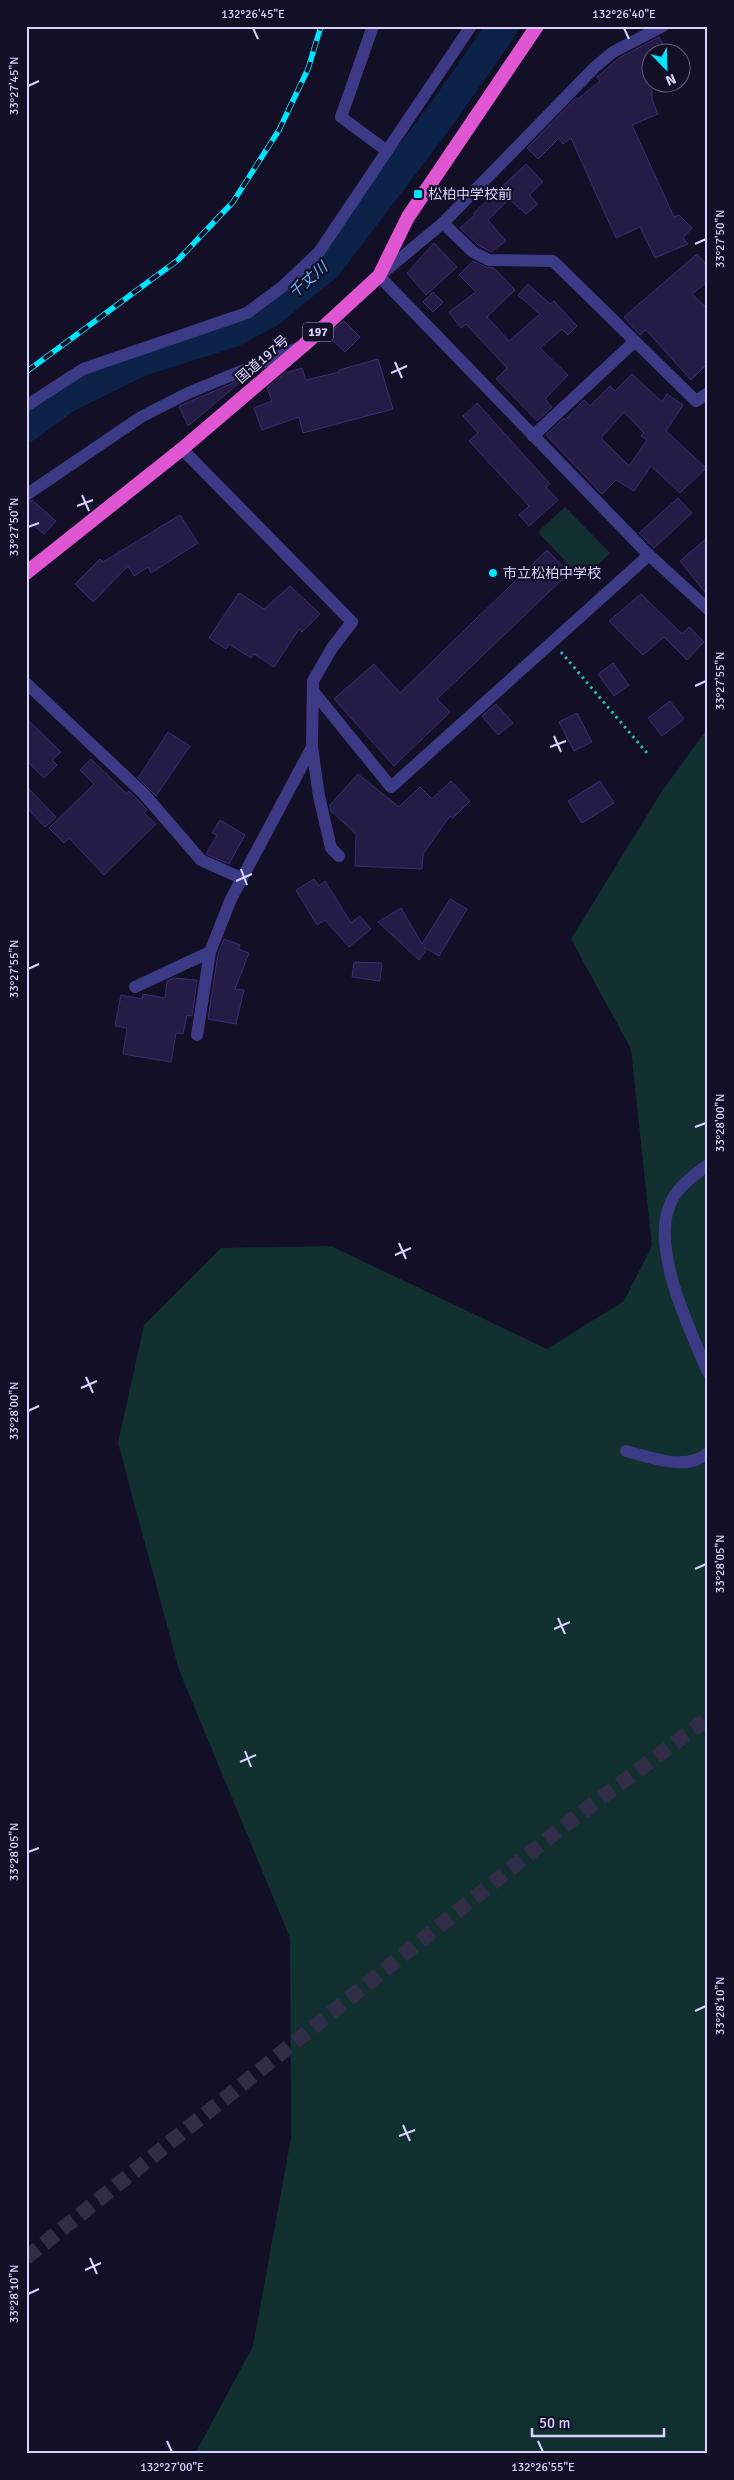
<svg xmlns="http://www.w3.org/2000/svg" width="734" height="2480" font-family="Signika,'Noto Sans JP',sans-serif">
<rect width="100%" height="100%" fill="#130f26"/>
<g fill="#12302f">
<path d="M565,507L610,553L583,580L538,532Z"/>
<path d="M708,728V2454H195L253,2346L291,2138L290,1938L179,1670L118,1443L144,1325L221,1248L331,1246L547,1349L624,1301L652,1246L631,1049L571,939L662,791Z"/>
</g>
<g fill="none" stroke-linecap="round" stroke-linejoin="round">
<path stroke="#0c2248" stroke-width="31" d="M26,427L65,398L140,361L232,332L271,311L327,265L444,111L503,26"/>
</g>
<g fill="#241b47" stroke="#3b2d73" fill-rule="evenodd">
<path d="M659,37L667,52H652V99L658,114L632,125L674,217L679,215L692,228L683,238L688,244L655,258L640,227L616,238L571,138L563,144L559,138L538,159L527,148L576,98L578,99L600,81L597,77L619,58Z"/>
<path d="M526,164L543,182L529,195L538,204L526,214L509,199L488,220L506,241L491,252L478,245L460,228L475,215L474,213Z"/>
<path d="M434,243L457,267L426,295L407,273Z"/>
<path d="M697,254L708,266V281L692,294L708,309V363L691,380L646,330L640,335L624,317Z"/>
<path d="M473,261L486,267L494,268L515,290L487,317L509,341L540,314L518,295L528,284L550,304L554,301L577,326L568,335L562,329L540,348L568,375L545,399L552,407L537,421L496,379L507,368L466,324L461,328L449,312L476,292L459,275Z"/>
<path d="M433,292L443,302L433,312L423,302Z"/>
<path d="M344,321L360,337L345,352L327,335Z"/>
<path d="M378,359L393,409L303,433L299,417L262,430L254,408L272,401L267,388L285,373L302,368L306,380L339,372V370Z"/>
<path d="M632,374L662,402L667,394L683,405L666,431L706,468L680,493L651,466L634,491L616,480L602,494L546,435L564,418L565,420L584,400L590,406L610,386L615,391ZM624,412L644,433L641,436L647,440L629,466L601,438Z"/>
<path d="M245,378L188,426L179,406Z"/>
<path d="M477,403L550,484L546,487L558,500L529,526L519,515L529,506L469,441L478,433L463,416Z"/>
<path d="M678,498L692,513L654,548L639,533Z"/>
<path d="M32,500L56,521L44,534L26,519V503Z"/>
<path d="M180,515L198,543L151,573L148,567L134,576L128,566L93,602L75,584L100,559L103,562Z"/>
<path d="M708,537V596L680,561Z"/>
<path d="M547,550L569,573L437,699L450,712L394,766L334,699L374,664L400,693Z"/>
<path d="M290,586L320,614L302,632L299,629L274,667L254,654L251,658L229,644L226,649L209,638L239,593L264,609Z"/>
<path d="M641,594L682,634L689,627L704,642L687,660L664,637L643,655L609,621Z"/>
<path d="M613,663L629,685L614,696L598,674Z"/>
<path d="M670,701L684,719L662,736L648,718Z"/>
<path d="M496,704L513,723L498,735L482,716Z"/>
<path d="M577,713L592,742L574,751L559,722Z"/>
<path d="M26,718L61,752L52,760L57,765L44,778L26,760Z"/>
<path d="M168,732L190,746L156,796L138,778Z"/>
<path d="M91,759L127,794L129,791L137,799L147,810L144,813L156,824L104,875L69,838L64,843L49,828L94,784L80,770Z"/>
<path d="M358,774L399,807L420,787L432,799L451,781L470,801L453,818L450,816L423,854L422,869L355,866L356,834L331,811L330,805Z"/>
<path d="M600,781L614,803L582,823L568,801Z"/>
<path d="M26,786L56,817L45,827L26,807Z"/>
<path d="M220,820L245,835L229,864L206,854L217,835L212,833Z"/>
<path d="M314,879L319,886L325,881L351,923L360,916L371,929L349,947L325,920L317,925L296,890Z"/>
<path d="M450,899L467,909L439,956L424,947L426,950L419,960L378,922L401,908L422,944Z"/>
<path d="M224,939L240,945L238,949L249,953L235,989L244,990L236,1024L208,1019L218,954Z"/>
<path d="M354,962L382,963L380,981L352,977Z"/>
<path d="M174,978L197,980L192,1016L187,1015L183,1034L176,1033L171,1062L123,1054L127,1028L115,1026L121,995L142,999L143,994L165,998L167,981Z"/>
</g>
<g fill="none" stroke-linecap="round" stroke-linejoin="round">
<path stroke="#312d47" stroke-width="15" stroke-dasharray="15 8" stroke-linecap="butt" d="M26,2258L565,1825L708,1718"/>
<path stroke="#2fb8b0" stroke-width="3" stroke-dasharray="2.5 4" stroke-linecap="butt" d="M561,652L647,753"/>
<g stroke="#3d3a85" stroke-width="12">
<path d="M373,26L341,117L387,151"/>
<path d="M663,26L613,52L595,67L443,223L379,276L649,555L708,609"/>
<path d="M443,223L473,252L489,260L553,261L696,401L708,393"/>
<path d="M26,406L83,369L247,313L282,287L319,252L471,26"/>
<path d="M533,436L634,342"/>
<path d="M182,449L352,622L332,648L313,681L312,747L319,796L331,848L339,856"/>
<path d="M26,495L141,417L188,393L300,347"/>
<path d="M26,683L143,793L201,860L241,878"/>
<path d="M313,691L391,787L649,555"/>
<path d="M135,987L210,952L231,899L312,747"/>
<path d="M197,1035L210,952"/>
<path d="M708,1165C693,1176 675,1188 669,1207C652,1251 690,1331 708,1372"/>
<path d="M626,1451C650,1457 687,1472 708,1453"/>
</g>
<path stroke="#e055d1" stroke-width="14" d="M26,573L182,449L304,345L379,276L408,217L537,26"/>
<defs>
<path id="rail" d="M26,372L178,260L233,202L279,130L308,69L321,26"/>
</defs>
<use href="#rail" stroke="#00e5ff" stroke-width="5.5"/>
<use href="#rail" stroke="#130f26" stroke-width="4" stroke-dasharray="11" stroke-linecap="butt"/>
</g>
<path fill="none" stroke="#d9d4ff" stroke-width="2" d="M253,28L258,39M624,28L629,39M28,86L39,81M695,244L706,239M395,362L402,378M391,373L407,366M82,495L89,511M77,506L93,500M28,527L39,523M695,686L706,681M554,736L561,752M550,747L566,741M241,869L247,885M236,881L252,874M28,969L39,964M695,1127L706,1123M399,1243L406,1259M395,1255L411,1248M86,1377L93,1393M81,1388L97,1381M28,1411L39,1406M695,1569L706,1564M558,1618L565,1634M554,1629L570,1622M245,1751L251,1767M240,1762L256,1755M28,1852L39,1848M695,2011L706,2006M403,2125L410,2141M399,2136L415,2130M90,2258L97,2274M85,2270L101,2263M28,2294L39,2289M167,2441L172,2452M538,2441L543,2452"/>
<g fill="#00e5ff" stroke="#130f26" stroke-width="2">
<rect x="413" y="189" width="10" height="10" rx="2.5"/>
<circle cx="493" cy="573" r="5"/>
</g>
<g text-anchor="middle" stroke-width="4.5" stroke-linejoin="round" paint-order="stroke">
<rect fill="#130f26" stroke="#9e99be" stroke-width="1" x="303" y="322.5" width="30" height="19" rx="4"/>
<g font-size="12" font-weight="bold" fill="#d9d4ff">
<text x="318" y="336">197</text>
</g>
<g font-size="14" fill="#d9d4ff" stroke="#130f26" text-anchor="start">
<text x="428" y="199">松柏中学校前</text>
<text x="503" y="578">市立松柏中学校</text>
</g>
<g font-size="14" fill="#d9d4ff" stroke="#130f26">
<text transform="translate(262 359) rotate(-41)" y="5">国道197号</text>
</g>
<g font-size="15" font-style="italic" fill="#62b6ff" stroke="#130f26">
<text transform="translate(308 280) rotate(-41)" y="5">千丈川</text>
</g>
</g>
<rect width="734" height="2480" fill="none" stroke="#130f26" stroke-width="55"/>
<g transform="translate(666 68) rotate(157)"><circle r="24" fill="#130f26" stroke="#625e7d"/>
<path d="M0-4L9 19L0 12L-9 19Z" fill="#00e5ff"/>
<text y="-8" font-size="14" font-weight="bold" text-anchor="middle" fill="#d9d4ff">N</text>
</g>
<path d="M532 2428v8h132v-8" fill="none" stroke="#d9d4ff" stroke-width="2.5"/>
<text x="539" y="2428" font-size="15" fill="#d9d4ff" stroke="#130f26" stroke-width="4" paint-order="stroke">50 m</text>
<rect x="28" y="28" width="678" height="2424" fill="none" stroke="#d9d4ff" stroke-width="2"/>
<g font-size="12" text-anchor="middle" fill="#d9d4ff">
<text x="253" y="18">132°26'45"E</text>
<text x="624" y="18">132°26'40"E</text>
<text transform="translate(14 86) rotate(-90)" y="4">33°27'45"N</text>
<text transform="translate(720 239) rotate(-90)" y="4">33°27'50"N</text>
<text transform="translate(14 527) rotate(-90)" y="4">33°27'50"N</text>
<text transform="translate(720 681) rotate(-90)" y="4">33°27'55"N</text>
<text transform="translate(14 969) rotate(-90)" y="4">33°27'55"N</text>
<text transform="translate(720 1123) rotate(-90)" y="4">33°28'00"N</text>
<text transform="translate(14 1411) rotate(-90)" y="4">33°28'00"N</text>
<text transform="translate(720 1564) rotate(-90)" y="4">33°28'05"N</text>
<text transform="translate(14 1852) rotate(-90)" y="4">33°28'05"N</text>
<text transform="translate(720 2006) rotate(-90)" y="4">33°28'10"N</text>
<text transform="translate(14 2294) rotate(-90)" y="4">33°28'10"N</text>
<text x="172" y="2471">132°27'00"E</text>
<text x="543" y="2471">132°26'55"E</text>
</g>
</svg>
